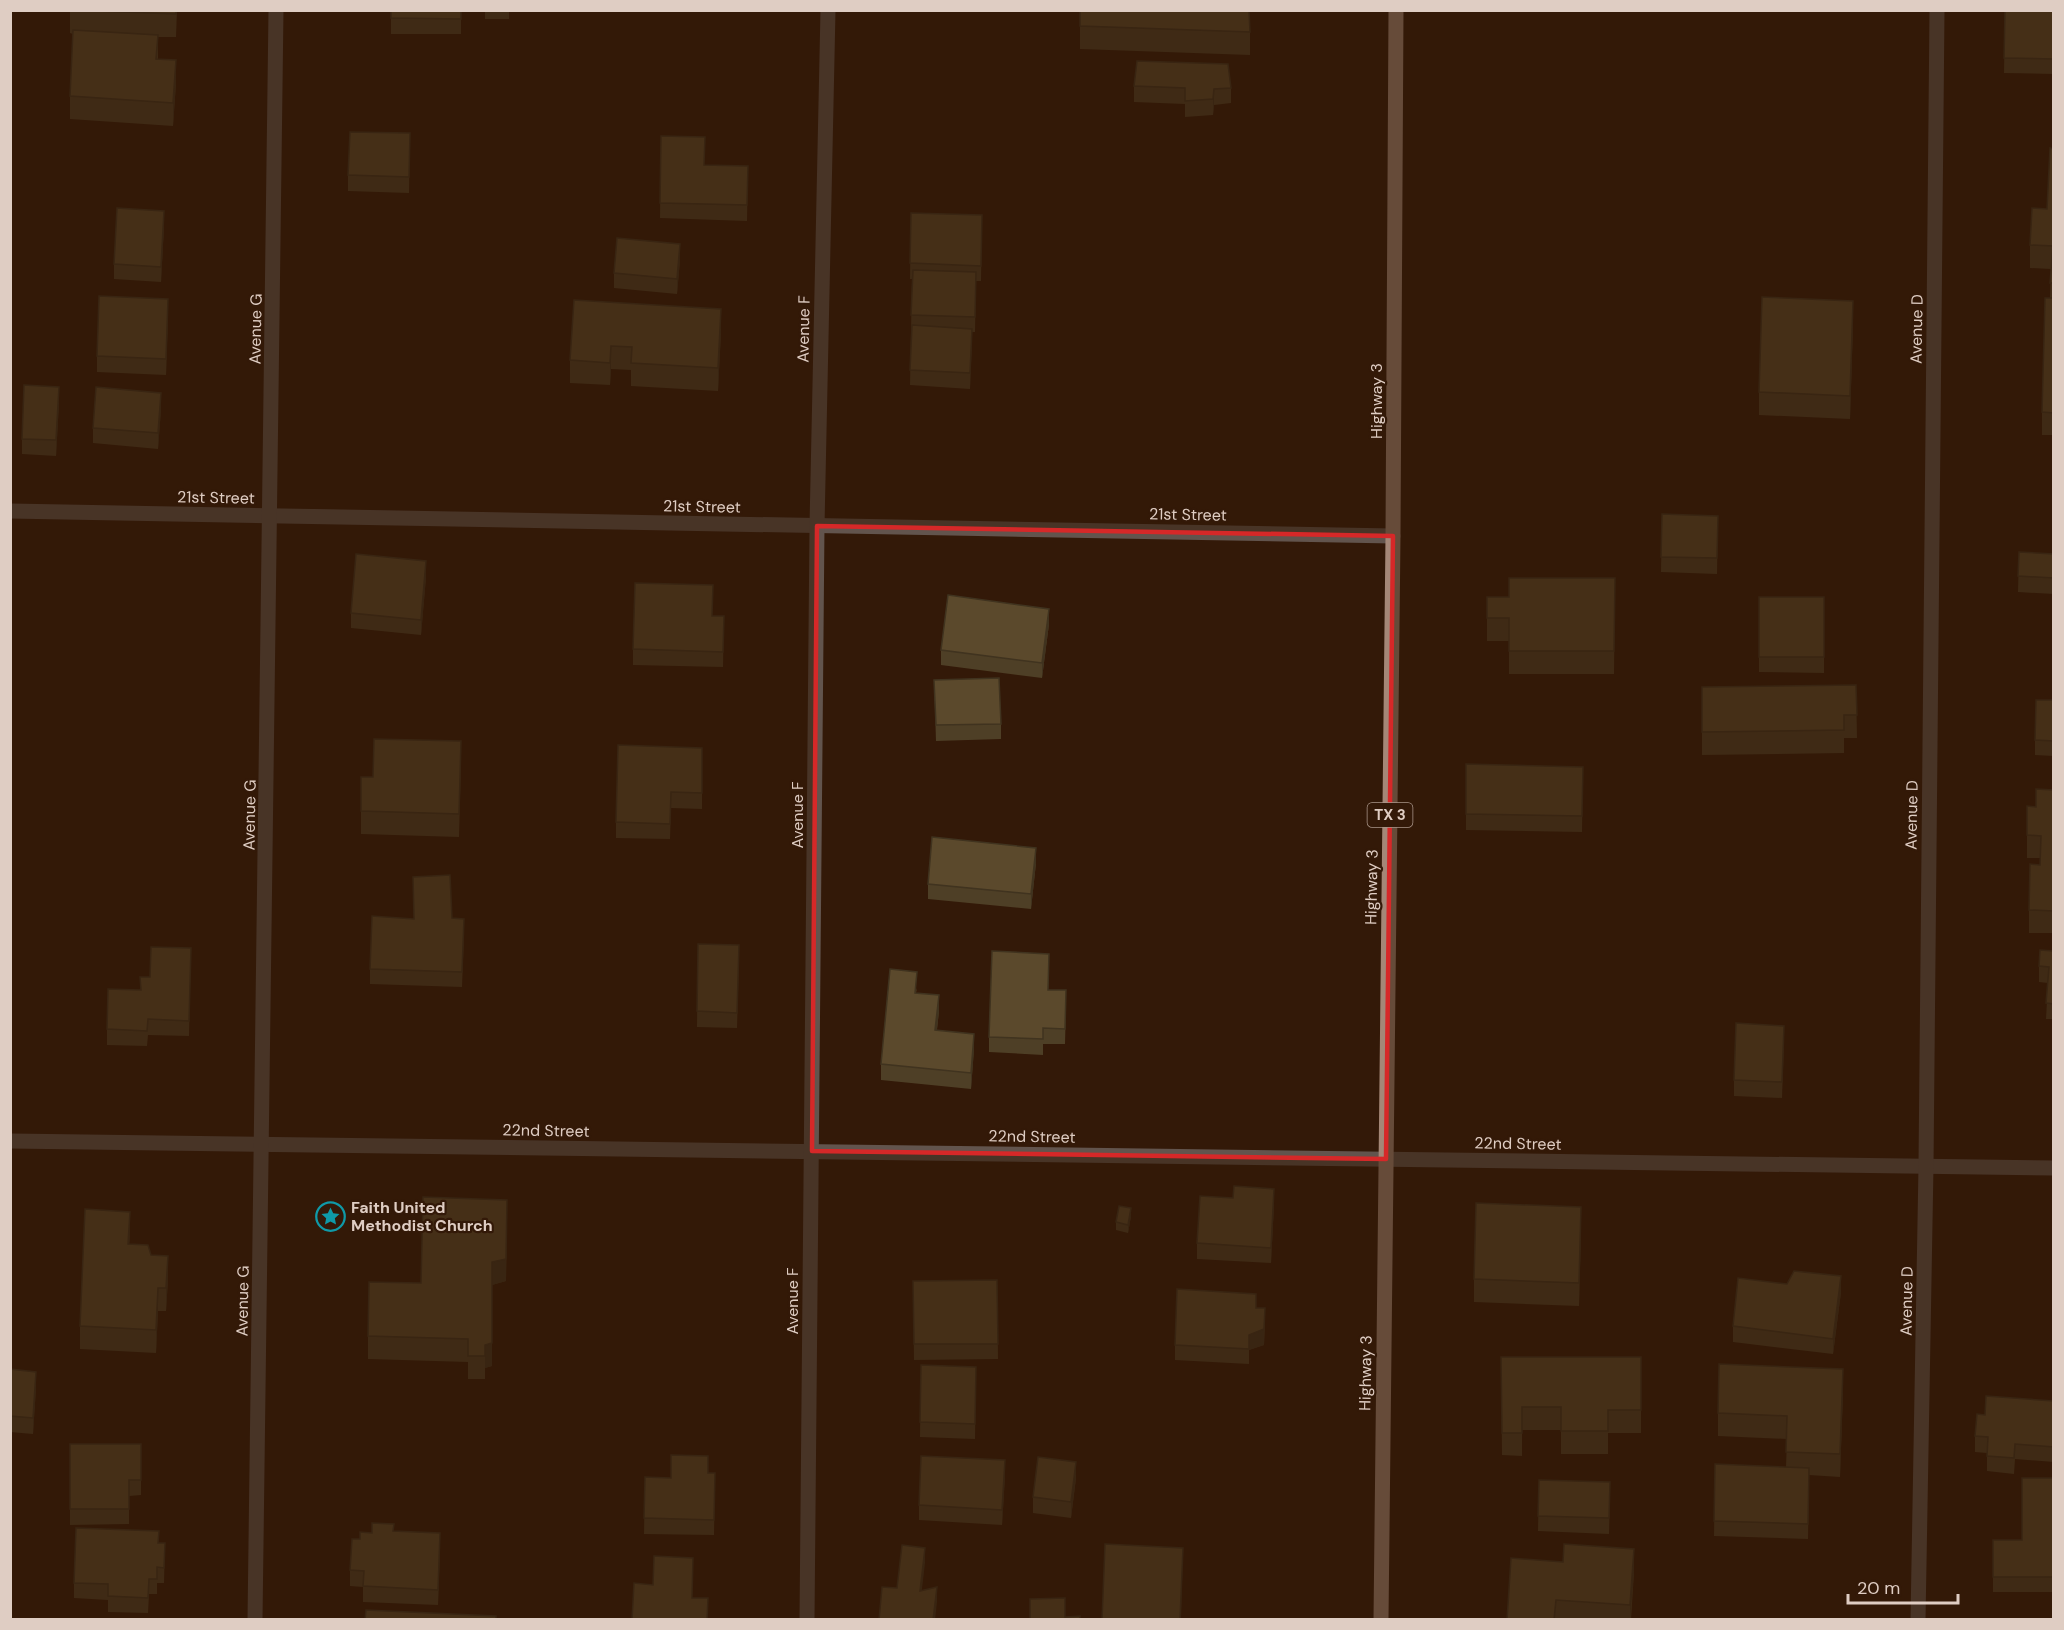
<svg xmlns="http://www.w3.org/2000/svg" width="2064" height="1630" font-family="'DM Sans',sans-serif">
<rect width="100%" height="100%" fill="#331908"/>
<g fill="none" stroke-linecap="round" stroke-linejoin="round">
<g stroke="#62544d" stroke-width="15">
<path d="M10,511L1393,536"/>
<path d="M10,1141L2054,1168"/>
<path d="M255,1620L276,10"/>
<path d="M807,1620L817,526L828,10"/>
<path d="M1918,1620L1926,1166L1937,10"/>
</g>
<path stroke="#a48777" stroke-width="15" d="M1381,1620L1393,536L1396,10"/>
</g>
<g fill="#4e3f26">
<path d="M70,10H177L176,37H158V59L176,83L173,126L70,119V96L73,34L70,33Z"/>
<rect x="391" y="10" width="70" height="24"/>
<rect x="485" y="10" width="24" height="9"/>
<path d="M1080,10L1250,32V55L1080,49Z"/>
<path d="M2005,10H2054V74L2004,73Z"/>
<path d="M1134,86L1231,88V103L1214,105L1213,115L1185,117V104L1134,102Z"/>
<path d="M410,133L409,193L348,191V175Z"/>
<path d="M661,136L705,165L748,166L747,221L660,218Z"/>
<path d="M2054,149V435H2042V412L2050,298L2051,269L2030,268V245L2047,209Z"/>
<path d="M911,213L982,215L981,281H976L975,332H972L970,389L910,385L912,279H910Z"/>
<path d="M164,226L161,282L114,279V264Z"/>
<path d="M680,260L677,294L614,288V273Z"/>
<path d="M574,300L721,332L718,391L631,386V370L611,369L610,385L570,383V360Z"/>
<path d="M168,314L166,375L97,372V356Z"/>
<path d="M1853,324L1850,419L1759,415V392Z"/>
<path d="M59,402L56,456L22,454V439Z"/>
<path d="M161,409L158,449L93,443V428Z"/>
<path d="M1662,514L1718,516L1717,574L1661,572Z"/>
<path d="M2019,552L2054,554V594L2018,592Z"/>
<path d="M426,577L421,635L351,628V613Z"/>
<path d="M1615,578L1614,674H1509V641H1487V597H1509Z"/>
<path d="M1759,597H1824V673L1759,672Z"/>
<path d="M713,616H724L723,667L633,665V649Z"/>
<path d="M1049,624L1042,678L941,665V650Z"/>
<path d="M934,680L1001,724V739L936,741Z"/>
<path d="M1856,685L1857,738H1844V753L1702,755V687Z"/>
<path d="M2054,700V756L2035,755V740Z"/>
<path d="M702,748V809L671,808L670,839L616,838V822Z"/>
<path d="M461,764L459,837L361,834V777H373Z"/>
<path d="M1466,764L1583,767L1582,832L1466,830Z"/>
<path d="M2054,790V933H2029V910L2040,865V858H2027V806L2036,807Z"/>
<path d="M1036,863L1031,909L928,899V884Z"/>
<path d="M413,877L452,918L464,935L462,987L370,984V969L414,919Z"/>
<path d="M698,944L739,960L737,1028L697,1027Z"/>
<path d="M191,948L189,1036L148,1035L147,1046L107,1045V1029L150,977Z"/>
<path d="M2054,951V1019H2046L2048,983L2039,982V966Z"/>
<path d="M1049,969L1048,990L1066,1006L1065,1044H1043V1055L989,1052V1037Z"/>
<path d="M917,988L916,993L939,1011L937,1030L974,1049L971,1089L881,1080V1064Z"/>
<path d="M1784,1041L1782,1098L1734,1096V1080Z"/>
<path d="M1233,1198L1274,1204L1271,1263L1197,1259V1243Z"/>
<path d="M1131,1216L1128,1233L1116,1230V1222Z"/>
<path d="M507,1223L506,1281L492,1285V1366L485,1368V1379H468V1362L368,1359V1336Z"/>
<path d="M1581,1230L1579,1306L1474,1302V1279Z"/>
<path d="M130,1234L129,1244L151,1255L168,1279L166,1311H158L156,1353L80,1349V1326Z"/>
<path d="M997,1280L998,1359L914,1360L913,1281Z"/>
<path d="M1841,1292L1833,1354L1733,1342V1326Z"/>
<path d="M1256,1308L1265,1323L1264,1345L1249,1350V1364L1175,1360V1345Z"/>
<path d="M1501,1357H1641V1433H1608V1454H1561V1430H1522V1456L1502,1455Z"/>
<path d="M921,1365L976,1367L975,1439L920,1437Z"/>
<path d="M10,1369L36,1387L33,1434L10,1432Z"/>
<path d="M1843,1392L1840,1477L1809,1475L1808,1539L1714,1536L1715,1464L1786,1467L1787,1439L1718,1436V1413Z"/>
<path d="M2054,1401V1462L2015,1459L2014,1474L1987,1471V1453L1975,1452V1436L1985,1415Z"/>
<path d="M70,1444H141V1495L129,1496V1524L70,1525Z"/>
<path d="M708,1473H715L714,1535L644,1534L645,1477L671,1478Z"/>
<path d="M1005,1476L1002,1525L919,1520V1505Z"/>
<path d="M1076,1478L1071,1518L1033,1513V1497Z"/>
<path d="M2054,1478V1592H1993V1540H2022Z"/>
<path d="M1539,1480L1610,1497L1609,1534L1538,1531Z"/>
<path d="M394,1531L440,1548L438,1605L363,1602V1587L350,1586V1570L360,1539L372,1533Z"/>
<path d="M159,1543H165L164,1583H157V1594H149L148,1613L108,1612V1600L74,1598V1583Z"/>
<path d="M1563,1562L1634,1572L1631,1620H1507Z"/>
</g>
<g fill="#40331f">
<path d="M176,60V83L173,126V103Z"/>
<path d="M1214,89V105L1213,115V99Z"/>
<path d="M164,211V226L161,282V267Z"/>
<path d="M680,244V260L677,294V279Z"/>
<path d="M168,299V314L166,375V359Z"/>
<path d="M1853,301V324L1850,419V396Z"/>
<path d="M721,309V332L718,391V368Z"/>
<path d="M972,329V344L970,389V373Z"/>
<path d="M611,346V369L610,385V363Z"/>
<path d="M59,387V402L56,456V440Z"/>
<path d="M161,393V409L158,449V433Z"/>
<path d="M426,561V577L421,635V620Z"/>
<path d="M1049,609V624L1042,678V663Z"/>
<path d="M1036,848V863L1031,909V894Z"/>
<path d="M939,995V1011L935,1046V1030Z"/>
<path d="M974,1034V1049L971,1089V1073Z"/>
<path d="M1274,1189V1204L1271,1263V1248Z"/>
<path d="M507,1200L506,1281L492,1285V1262Z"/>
<path d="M1581,1207V1230L1579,1306V1283Z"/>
<path d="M1131,1208V1216L1128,1233V1225Z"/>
<path d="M130,1212V1234L128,1267V1244Z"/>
<path d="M168,1256V1279L166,1311V1288Z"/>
<path d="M1841,1276V1292L1833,1354V1339Z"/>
<path d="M158,1288V1311L156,1353V1330Z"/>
<path d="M1265,1308L1264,1345L1249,1350V1364V1335Z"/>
<path d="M492,1343V1366L485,1368V1379V1345Z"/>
<path d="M1843,1369V1392L1840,1477V1454Z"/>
<path d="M36,1372V1387L33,1434V1418Z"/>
<path d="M1005,1460V1476L1002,1525V1510Z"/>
<path d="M1076,1462V1478L1071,1518V1502Z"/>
<path d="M440,1533V1548L438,1605V1590Z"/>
<path d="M925,1548V1563L920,1606V1591Z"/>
<path d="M1183,1548L1181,1620H1180Z"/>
<path d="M1634,1549V1572L1630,1620V1605Z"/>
<path d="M937,1587V1602L935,1620H933Z"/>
</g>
<g fill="#5b492c" stroke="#40331f" stroke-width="1.5">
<path d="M70,10H176V14Z"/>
<path d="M391,10H461V19L391,18Z"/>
<rect x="485" y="10" width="24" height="1"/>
<path d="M1080,10H1249L1250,32L1080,26Z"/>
<path d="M2005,10H2054V59L2004,58Z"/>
<path d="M73,30L158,35L156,59L176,60L173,103L70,96Z"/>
<path d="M1137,61L1228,64L1231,88L1214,89L1213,99L1185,101V88L1134,86Z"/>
<path d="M350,132L410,133L409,177L348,175Z"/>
<path d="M661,136L705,137L704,165L748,166L747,205L660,203Z"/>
<path d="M2050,148L2054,149V283H2050L2053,246L2030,245L2032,208L2047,209Z"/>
<path d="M117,208L164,211L161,267L114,264Z"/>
<path d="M911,213L982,215L981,266L910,263Z"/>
<path d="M617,238L680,244L677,279L614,273Z"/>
<path d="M913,270L976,272L975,317L911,315Z"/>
<path d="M99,296L168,299L166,359L97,356Z"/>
<path d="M1762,297L1853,301L1850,396L1759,392Z"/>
<path d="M2045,298H2054V413L2042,412Z"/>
<path d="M574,300L721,309L718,368L631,363L632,347L611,346L610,363L570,360Z"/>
<path d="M912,325L972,329L970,373L910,370Z"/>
<path d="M24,385L59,387L56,440L22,439Z"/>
<path d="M96,387L161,393L158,433L93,428Z"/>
<path d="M1662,514L1718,516L1717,558L1661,557Z"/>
<path d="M2019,552L2054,554V578L2018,576Z"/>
<path d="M356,554L426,561L421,620L351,613Z"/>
<path d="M1509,578H1615L1614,651H1509V618H1487V597H1509Z"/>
<path d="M635,583L713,585L712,616H724L723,652L633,649Z"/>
<path d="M948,595L1049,609L1042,663L941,650Z"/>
<rect x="1759" y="597" width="65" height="60"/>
<path d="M999,678L1001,724L936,725L934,680Z"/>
<path d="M1856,685L1857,715H1844V730L1702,732V687Z"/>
<path d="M2036,700H2054V741L2035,740Z"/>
<path d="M374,739L461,741L459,814L361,811V777H373Z"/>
<path d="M618,745L702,748V793L671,792L670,824L616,822Z"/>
<path d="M1466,764L1583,767L1582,816L1466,814Z"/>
<path d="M2036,789L2054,790V911L2029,910L2030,864L2040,865L2041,836L2027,835V806L2036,807Z"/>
<path d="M932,837L1036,848L1031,894L928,884Z"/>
<path d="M450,875L452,918L464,919L462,972L370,969L372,916L414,919L413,877Z"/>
<path d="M698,944L739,945L737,1013L697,1011Z"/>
<path d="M151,947L191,948L189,1021L148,1019L147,1031L107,1029L108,989L141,990L140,977H150Z"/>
<path d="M2040,950L2054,951V1004L2046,1003L2049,967L2039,966Z"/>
<path d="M992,951L1049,954L1048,990H1066L1065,1029L1043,1028V1039L989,1037Z"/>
<path d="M890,969L917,972L915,993L939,995L935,1030L974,1034L971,1073L881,1064Z"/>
<path d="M1736,1023L1784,1026L1782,1082L1734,1080Z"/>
<path d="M1234,1186L1274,1189L1271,1248L1197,1243L1200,1196L1233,1198Z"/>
<path d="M423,1197L507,1200L506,1259L492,1262V1343L485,1345V1356H468V1339L368,1336L369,1282L421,1283Z"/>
<path d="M1476,1203L1581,1207L1579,1283L1474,1279Z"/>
<path d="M1119,1206L1131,1208L1128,1225L1116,1222Z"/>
<path d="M85,1209L130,1212L128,1244L148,1245L151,1255L168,1256L166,1288H158L156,1330L80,1326Z"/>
<path d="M1794,1271L1841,1276L1833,1339L1733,1326L1738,1278L1787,1284Z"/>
<path d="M997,1280L998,1344H914L913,1281Z"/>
<path d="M1177,1289L1256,1294V1308H1265L1264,1329L1249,1335V1349L1175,1345Z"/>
<path d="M1501,1357H1641V1410H1608V1431H1561V1407H1522V1433H1502Z"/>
<path d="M1719,1364L1843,1369L1840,1454L1786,1452L1787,1416L1718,1413Z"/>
<path d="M921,1365L976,1367L975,1424L920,1422Z"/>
<path d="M10,1369L36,1372L33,1418L10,1416Z"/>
<path d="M1986,1396L2054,1401V1447L2015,1444L2014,1458L1987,1456L1988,1437L1975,1436L1977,1414L1985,1415Z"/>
<path d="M70,1444H141V1480H129V1509H70Z"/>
<path d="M671,1455L708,1456V1473H715L714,1520L644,1518L645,1477L671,1478Z"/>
<path d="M921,1456L1005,1460L1002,1510L919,1505Z"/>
<path d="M1038,1457L1076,1462L1071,1502L1033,1497Z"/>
<path d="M1715,1464L1809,1468L1808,1524L1714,1521Z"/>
<path d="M2022,1478H2054V1577H1993V1540H2022Z"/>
<path d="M1539,1480L1610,1482L1609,1518L1538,1516Z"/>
<path d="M372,1523L394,1524L393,1531L440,1533L438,1590L363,1586L364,1571L350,1570L352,1539H360V1532L372,1533Z"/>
<path d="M76,1528L159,1531L158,1543H165L164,1568L157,1567V1579H149L148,1598L108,1596V1584L74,1583Z"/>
<path d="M1105,1544L1183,1548L1180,1620H1102Z"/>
<path d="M1564,1544L1634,1549L1630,1605L1556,1600L1554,1620H1507L1511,1558L1563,1562Z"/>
<path d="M902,1545L925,1548L920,1591L937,1587L933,1620H879L882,1587L897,1588Z"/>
<path d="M654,1556L693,1558L692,1598H708L707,1620H632L634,1583L653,1585Z"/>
<path d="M1065,1598V1617L1080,1616V1620H1030V1599Z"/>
<path d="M366,1610L496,1616V1620H365Z"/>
</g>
<path d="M0 0H2064V1630H0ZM817,526L1393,536L1386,1159L812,1151Z" fill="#331908" fill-opacity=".55" fill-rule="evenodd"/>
<path fill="none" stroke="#d62828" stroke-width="4.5" stroke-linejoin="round" d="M817,526L1393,536L1386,1159L812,1151Z"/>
<defs>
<symbol id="sight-ring" viewBox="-11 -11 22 22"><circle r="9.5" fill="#331908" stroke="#0f9aa8" stroke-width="1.5"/><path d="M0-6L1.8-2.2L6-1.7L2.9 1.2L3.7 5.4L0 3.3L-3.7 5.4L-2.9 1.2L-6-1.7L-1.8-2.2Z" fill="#0f9aa8"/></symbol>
</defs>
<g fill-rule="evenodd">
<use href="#sight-ring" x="314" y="1200" width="33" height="33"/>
</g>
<g text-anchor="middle" stroke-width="4.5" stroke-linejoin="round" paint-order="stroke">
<rect fill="#331908" stroke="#ab978b" stroke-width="1.5" x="1367.5" y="803" width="45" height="24" rx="4.5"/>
<g font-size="15" font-weight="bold" fill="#dfcdc3">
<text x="1390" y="820">TX 3</text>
</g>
<g font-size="16" fill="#dfcdc3" stroke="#331908">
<text transform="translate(255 329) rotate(-89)" y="6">Avenue G</text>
<text transform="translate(803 329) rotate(-89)" y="6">Avenue F</text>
<text transform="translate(1916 329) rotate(-89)" y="6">Avenue D</text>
<text transform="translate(1376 401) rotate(-90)" y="6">Highway 3</text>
<text transform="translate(216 497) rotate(1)" y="6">21st Street</text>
<text transform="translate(702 506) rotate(1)" y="6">21st Street</text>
<text transform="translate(1188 514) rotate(1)" y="6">21st Street</text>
<text transform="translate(249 815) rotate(-89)" y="6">Avenue G</text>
<text transform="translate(797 815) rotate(-90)" y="6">Avenue F</text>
<text transform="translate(1911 815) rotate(-89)" y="6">Avenue D</text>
<text transform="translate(1371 887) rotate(-89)" y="6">Highway 3</text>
<text transform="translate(546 1130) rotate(1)" y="6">22nd Street</text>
<text transform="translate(1032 1136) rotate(1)" y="6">22nd Street</text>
<text transform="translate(1518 1143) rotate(1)" y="6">22nd Street</text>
<text transform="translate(242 1301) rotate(-89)" y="6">Avenue G</text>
<text transform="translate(792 1301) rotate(-90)" y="6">Avenue F</text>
<text transform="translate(1906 1301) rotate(-89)" y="6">Avenue D</text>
<text transform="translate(1365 1373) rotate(-89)" y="6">Highway 3</text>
</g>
<g font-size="16" font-weight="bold" fill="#dfcdc3" stroke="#331908" text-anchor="start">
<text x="351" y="1213">Faith United<tspan x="351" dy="18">Methodist Church</tspan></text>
</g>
</g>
<rect width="2064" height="1630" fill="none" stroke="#dfcdc3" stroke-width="24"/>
<path d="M1848 1594v9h110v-9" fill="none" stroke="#dfcdc3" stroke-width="3"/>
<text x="1857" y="1594" font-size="18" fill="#dfcdc3" stroke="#331908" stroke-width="4.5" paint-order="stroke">20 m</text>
</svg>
